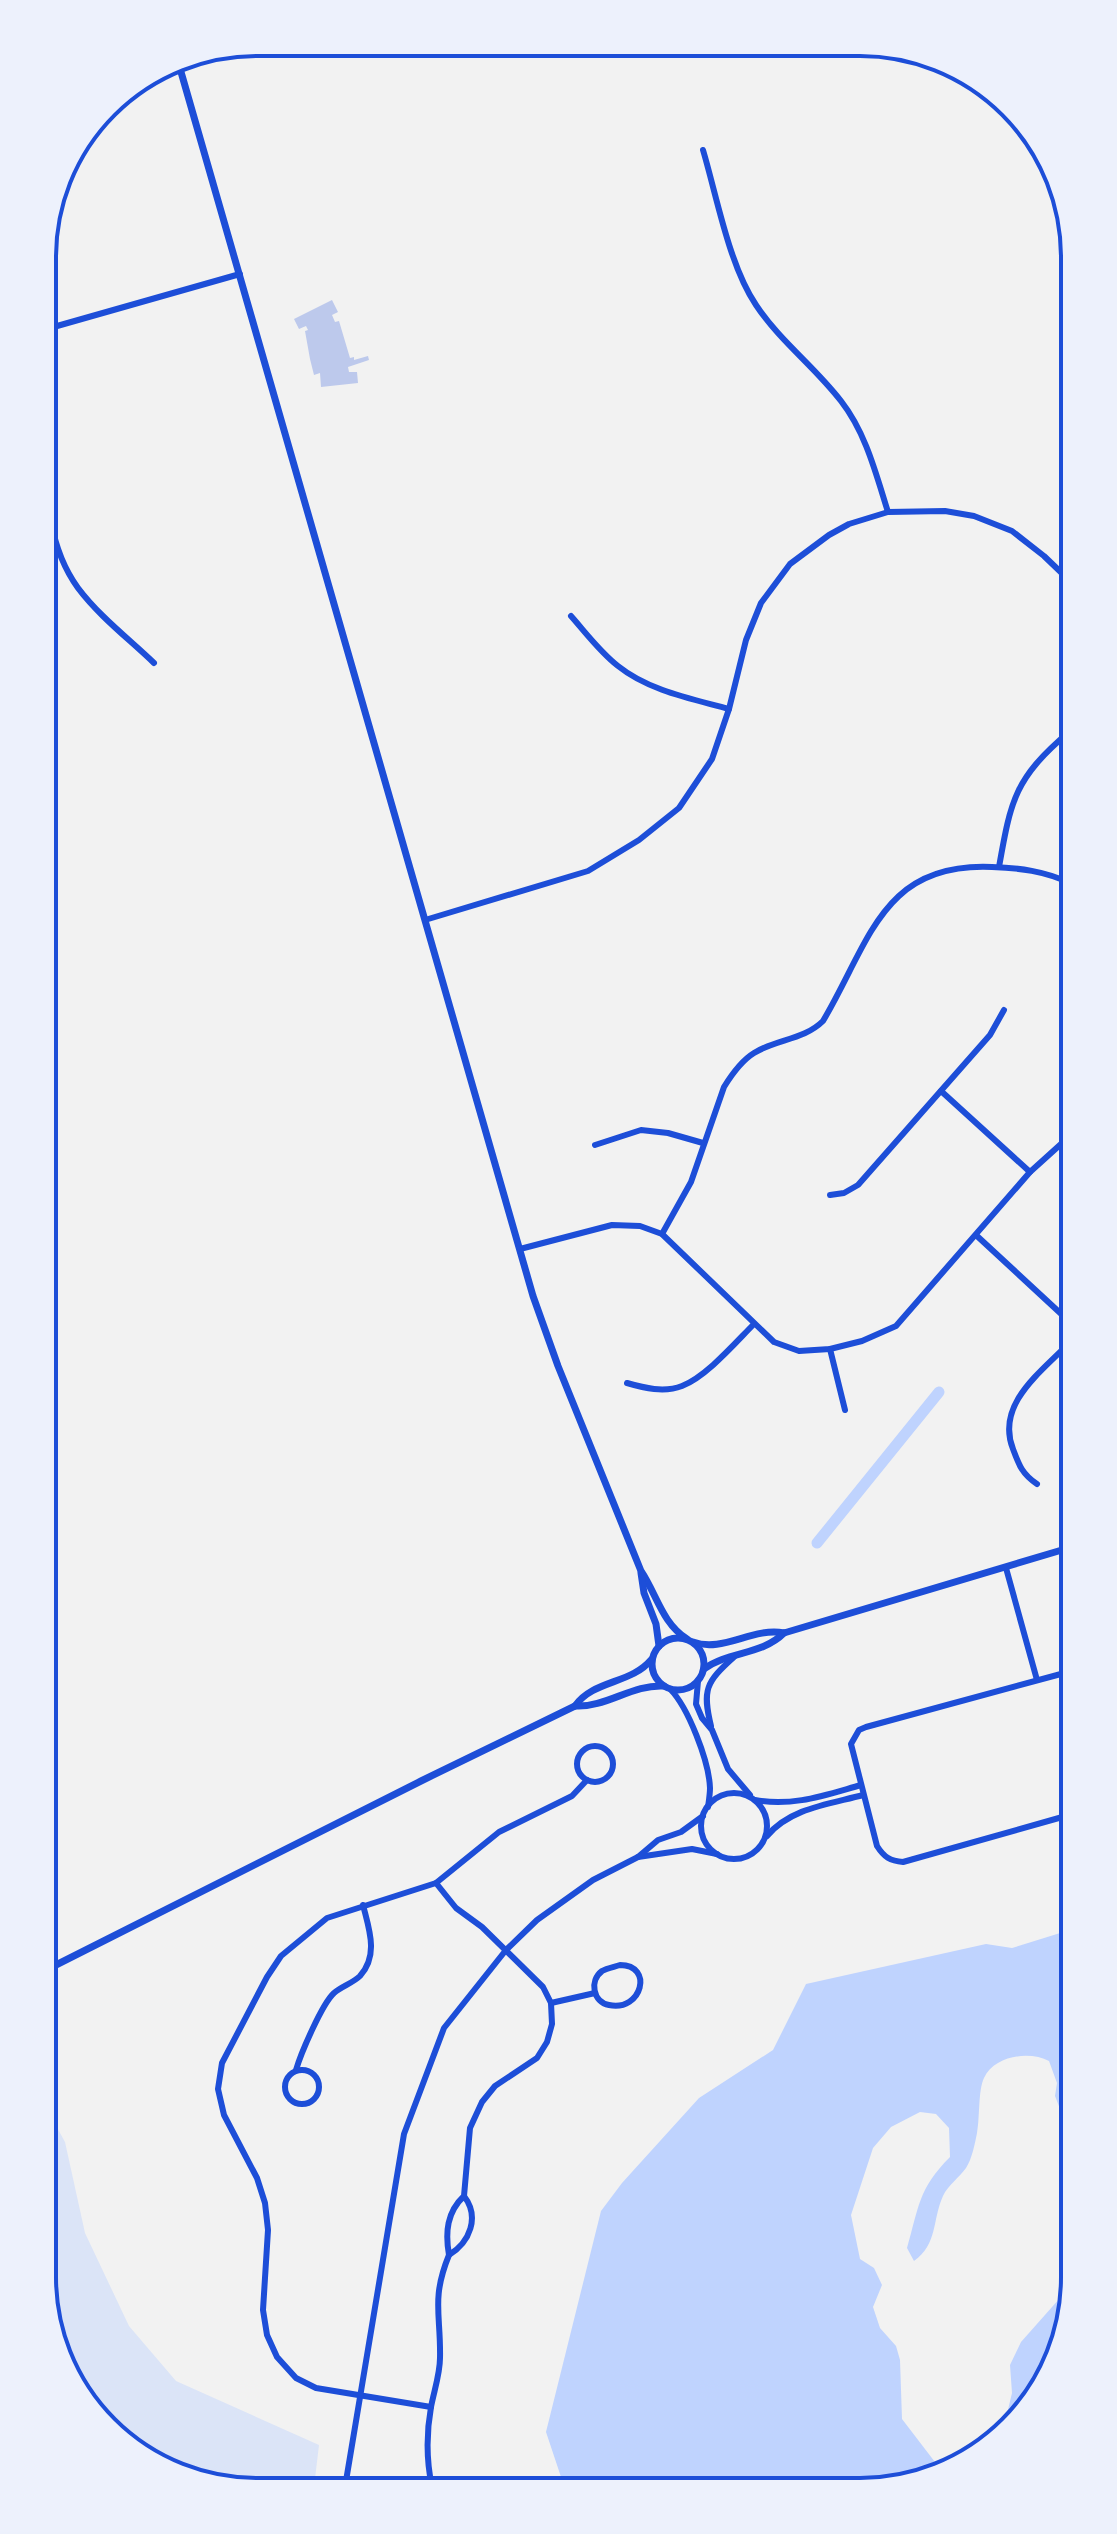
<svg xmlns="http://www.w3.org/2000/svg" width="1117" height="2534" font-family="'Work Sans',sans-serif">
<rect width="100%" height="100%" fill="#f2f2f2"/>
<path fill="#dbe4f7" d="M49,2113L65,2142L85,2233L129,2326L176,2381L319,2445L314,2487L216,2488L115,2438L49,2333Z"/>
<g fill="#bfd3fe">
<path d="M1073,1929L1074,2145L1055,2096L1057,2083L1049,2061C1030,2051 995,2055 984,2078C978,2090 980,2118 977,2133C975,2143 972,2159 966,2168C959,2178 948,2185 943,2196C932,2220 938,2244 914,2261L907,2248C919,2207 918,2189 950,2157L949,2128L936,2114L920,2112L891,2127L873,2148L851,2215L860,2259L874,2268L882,2285L873,2307L880,2328L896,2346L900,2360L902,2419L938,2466L947,2471L916,2485L564,2486L546,2432L601,2211L622,2183L699,2098L773,2050L806,1984L986,1944L1012,1948Z"/>
<path d="M1074,2290L1030,2408L980,2456L963,2463L1006,2418L1012,2393L1010,2365L1021,2342L1060,2298L1073,2294Z"/>
</g>
<g fill="none" stroke-linecap="round" stroke-linejoin="round">
<path stroke="#bfd3fe" stroke-width="11" d="M817,1543L939,1392"/>
</g>
<path fill="#bdc9ec" d="M332,300L338,312L332,315L335,322L339,321L350,358L354,357V360L368,356L369,360L348,367L349,372H357L358,383L321,387L320,373L314,375L310,359L305,331L308,330L306,326L299,329L294,319Z"/>
<g fill="none" stroke-linecap="round" stroke-linejoin="round">
<g stroke="#1d4ed8" stroke-width="6">
<path d="M703,150C717,197 729,265 756,305C780,341 815,367 841,401C866,433 876,474 888,512"/>
<path d="M43,330L240,274"/>
<path d="M43,407C48,469 40,536 78,588C99,616 129,639 154,663"/>
<path d="M571,616C586,633 600,652 618,666C649,691 693,699 729,709"/>
<path d="M999,867C1011,799 1015,778 1069,732"/>
<path d="M425,920L588,871L639,840L679,808L712,759L729,709L746,640L761,603L790,564L829,535L849,524L888,512L945,511L974,516L1012,531L1044,556L1069,580"/>
<path d="M941,1091L1030,1172"/>
<path d="M595,1145L641,1130L668,1133L703,1143"/>
<path d="M830,1195L844,1193L858,1185L990,1035L1004,1010"/>
<path d="M662,1234L691,1182L724,1087C732,1074 741,1061 754,1053C776,1039 804,1040 823,1021C870,942 882,862 992,867C1020,868 1044,871 1070,883"/>
<path d="M977,1236L1071,1323"/>
<path d="M520,1249L612,1225L640,1226L662,1234L774,1342L799,1351L830,1349L862,1341L896,1326L1030,1172L1071,1135"/>
<path d="M830,1349L845,1410"/>
<path d="M627,1383C644,1388 664,1393 682,1386C707,1376 735,1343 754,1324"/>
<path d="M1037,1484C1022,1474 1019,1465 1013,1449C995,1403 1043,1371 1071,1341"/>
<path d="M1006,1568L1037,1680"/>
<path d="M1072,1671L866,1727L859,1730L851,1744L877,1846C884,1857 890,1861 903,1862L1073,1814"/>
<path d="M698,1681L696,1704L702,1718L712,1730L728,1769L750,1795"/>
<path d="M670,1689C688,1707 709,1761 710,1788C710,1794 709,1800 708,1807"/>
<path d="M711,1726C702,1690 706,1682 734,1657"/>
<circle cx="595" cy="1764" r="18"/>
<circle cx="734" cy="1826" r="33"/>
<path d="M755,1800C793,1807 825,1795 861,1785"/>
<path d="M767,1836C790,1808 830,1804 863,1795"/>
<path d="M638,1857L692,1849L717,1854"/>
<path d="M436,1883L456,1908L482,1927L543,1987L551,2003L552,2024L547,2042L537,2058L495,2086L482,2102L470,2128L464,2196C480,2217 470,2242 449,2255C445,2232 447,2212 464,2196"/>
<path d="M620,1965C654,1965 642,2012 609,2005C593,2002 589,1981 602,1971C607,1968 614,1967 620,1965Z"/>
<path d="M551,2003L595,1993"/>
<circle cx="302" cy="2087" r="17"/>
<path d="M296,2070C301,2053 322,2004 334,1993C342,1986 353,1983 360,1976C379,1955 369,1929 363,1905"/>
<path d="M431,2407L316,2388L296,2378L277,2357L267,2335L263,2310L268,2230L265,2203L257,2178L224,2115L218,2089L222,2063L267,1977L281,1956L327,1918L436,1883L499,1832L572,1796L587,1780"/>
<path d="M345,2487L404,2134L444,2028L506,1950L537,1920L593,1880L638,1857L658,1840L681,1832L703,1816"/>
<path d="M432,2487C426,2459 426,2435 431,2407C434,2391 440,2374 440,2358C441,2315 431,2299 449,2255"/>
</g>
<g stroke="#1d4ed8" stroke-width="7">
<path d="M177,58L533,1296L558,1366L641,1571C657,1595 662,1623 687,1639"/>
<path d="M641,1573L644,1593L656,1624L659,1646"/>
<circle cx="678" cy="1664" r="26"/>
<path d="M693,1642C723,1653 752,1627 784,1633L1072,1547"/>
<path d="M704,1669C729,1651 762,1655 784,1633"/>
<path d="M575,1706C593,1680 631,1684 651,1660"/>
<path d="M48,1969L421,1781L575,1706C606,1708 632,1684 664,1686"/>
</g>
</g>
<path d="M0 0H1117V2534H0ZM257 56H860A201 201 0 0 1 1061 257V2277A201 201 0 0 1 860 2478H257A201 201 0 0 1 56 2277V257A201 201 0 0 1 257 56Z" fill="#edf1fc" fill-rule="evenodd"/>
<path fill="none" stroke="#1d4ed8" stroke-width="4" d="M257 56H860A201 201 0 0 1 1061 257V2277A201 201 0 0 1 860 2478H257A201 201 0 0 1 56 2277V257A201 201 0 0 1 257 56Z"/>
</svg>
